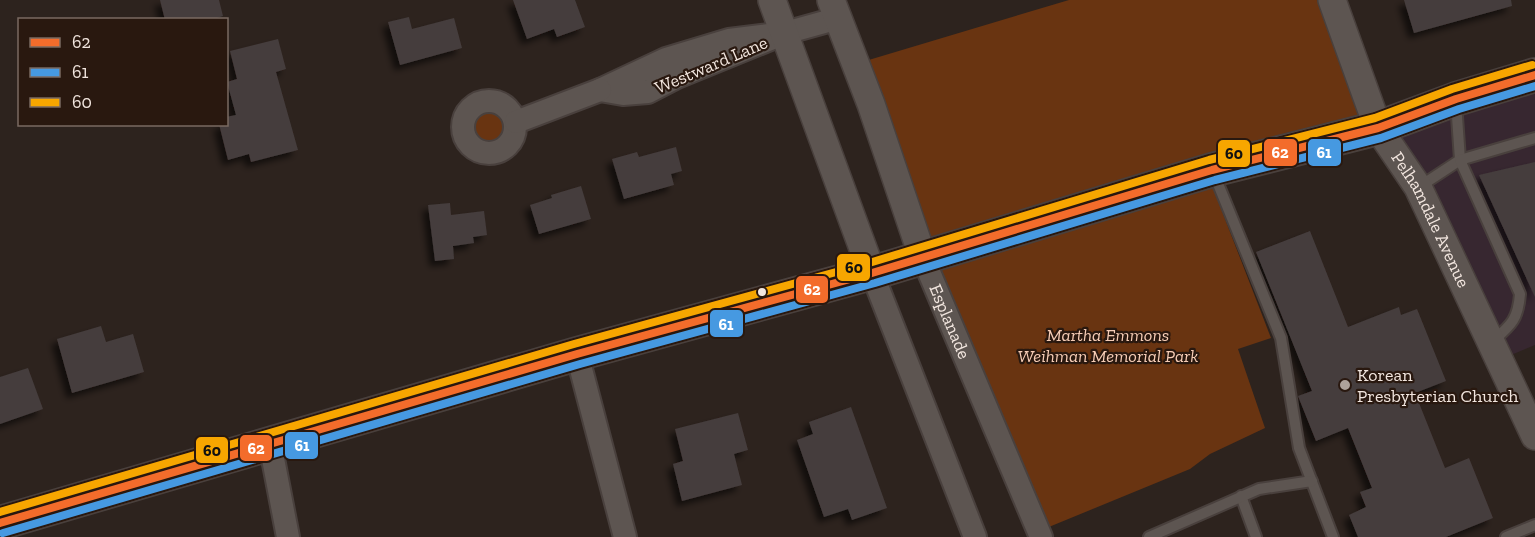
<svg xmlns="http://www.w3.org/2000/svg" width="1535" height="537" font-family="'Zilla Slab',serif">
<defs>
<filter id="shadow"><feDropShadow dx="-5.5" dy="5.5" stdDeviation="3" flood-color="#0009"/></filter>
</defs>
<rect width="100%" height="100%" fill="#2d231e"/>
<path fill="#372730" d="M1535,85V345L1504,358L1378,128Z"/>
<g fill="#693411">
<path d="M1069,0H1325L1378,128L1210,180L1271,338L1238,349L1265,428L1210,454L1190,469L1044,529L930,261L862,62Z"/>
<circle cx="489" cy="127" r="21"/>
</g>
<g fill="#453d3d" filter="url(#shadow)">
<path d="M160,0H219L223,16L211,20H165Z"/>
<path d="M513,0H575L585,27L557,37L554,29L527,39Z"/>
<path d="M1404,0H1511L1512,6L1414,33Z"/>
<path d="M409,17L412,29L454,18L462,48L400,65L388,22Z"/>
<path d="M278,39L286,69L276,72L298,150L251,162L249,154L228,160L219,124H226V117L236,115L227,82L237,79L230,51Z"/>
<path d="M676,147L682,171L671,174L674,185L624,199L612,159L637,152L639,157Z"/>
<path d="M1535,162V297L1479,175Z"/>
<path d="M581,186L591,219L539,234L530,205L552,198L551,195Z"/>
<path d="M450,203L451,215L484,211L487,235L473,237L474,243L453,246L454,259L435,261L428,205Z"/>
<path d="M1310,231L1348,327L1399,307L1401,315L1417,309L1446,381L1415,393L1445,468L1469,458L1493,518L1446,537H1358L1349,515L1366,507L1360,492L1372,488L1348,428L1316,441L1298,396L1312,391L1256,252Z"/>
<path d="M101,326L106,342L133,334L144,372L72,393L57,339Z"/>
<path d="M28,368L43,409L0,424V377Z"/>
<path d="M851,407L887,508L852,520L848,509L824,517L797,440L813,434L809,422Z"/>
<path d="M738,413L748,450L734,454L742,485L682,501L673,464L683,461L675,429Z"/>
</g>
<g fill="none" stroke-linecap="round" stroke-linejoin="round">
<defs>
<g id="service">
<path d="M1214,174L1281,338L1299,448L1333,537"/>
<path d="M1419,187L1460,160L1456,102"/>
<path d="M1492,342C1511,325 1518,320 1520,294L1460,160L1535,138"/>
<path d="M1241,496L1256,537"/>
<path d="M1149,537L1259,489L1312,481"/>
<path d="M1506,537L1535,525"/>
</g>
<g id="minor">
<path d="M785,33L677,77L648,92L623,94L600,90L666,59L729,40L785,33L839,18"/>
<circle cx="489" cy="127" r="26"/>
<path d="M516,122L600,90"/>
<path id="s1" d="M923,258L1041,537"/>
<path d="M872,273L975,537"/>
<path d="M577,354L625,537"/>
<path d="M270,443L288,537"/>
</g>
<g id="tertiary">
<path d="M772,0L872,273"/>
<path d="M831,0L871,104L923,258"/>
<path id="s2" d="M1332,0L1378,128L1418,187L1535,436"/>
</g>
<path id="primary" d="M0,523L577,354L872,273L1212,170L1378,128L1456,99L1535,75"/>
</defs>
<use href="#service" stroke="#49403d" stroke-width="14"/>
<use href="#minor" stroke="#49403d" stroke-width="26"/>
<use href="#tertiary" stroke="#49403d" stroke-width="30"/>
<use href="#primary" stroke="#49403d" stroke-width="36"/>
<use href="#service" stroke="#5d5551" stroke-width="10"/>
<use href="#minor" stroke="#5d5551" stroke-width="22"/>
<use href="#tertiary" stroke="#5d5551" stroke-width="27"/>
<use href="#primary" stroke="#6e5f5a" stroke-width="33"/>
<defs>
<path id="bus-1" d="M0,523L577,354L872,273L1212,170L1378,128L1456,99L1535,75"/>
<path id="bus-2" d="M3,533L580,364L875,283L1215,180L1381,138L1459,109L1535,86"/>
<path id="bus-3" d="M0,512L574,344L869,263L1209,160L1375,118L1452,89L1532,65"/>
</defs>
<use href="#bus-1" stroke="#29180f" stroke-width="12"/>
<use href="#bus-2" stroke="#29180f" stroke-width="12"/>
<use href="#bus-3" stroke="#29180f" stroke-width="12"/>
<use href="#bus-1" stroke="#f36c2b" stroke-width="8"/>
<use href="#bus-2" stroke="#4699e1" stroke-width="8"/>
<use href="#bus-3" stroke="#f7a600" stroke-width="8"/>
</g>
<circle fill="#f2e6df" stroke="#29180f" stroke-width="2" cx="762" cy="292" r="5"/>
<circle fill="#ada29b" stroke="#29180f" stroke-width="2" cx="1345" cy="385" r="6"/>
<g text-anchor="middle" stroke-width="4.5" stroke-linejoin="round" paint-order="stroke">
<g font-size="18" fill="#f2e6df" stroke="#29180f">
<text transform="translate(711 65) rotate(-23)" y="6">Westward Lane</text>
<text dy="6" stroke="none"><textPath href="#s2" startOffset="242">Pelhamdale Avenue</textPath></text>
<text dy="6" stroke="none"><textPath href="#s1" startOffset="69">Esplanade</textPath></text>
</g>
<g font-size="18" font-style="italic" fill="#f7cdb6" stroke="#29180f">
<text x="1108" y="341">Martha Emmons<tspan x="1108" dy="21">Weihman Memorial Park</tspan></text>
</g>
<g font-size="18" fill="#f2e6df" stroke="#29180f" text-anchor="start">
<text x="1357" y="381">Korean<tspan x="1357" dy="21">Presbyterian Church</tspan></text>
</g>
</g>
<g stroke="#29180f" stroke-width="2">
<rect x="1307" y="138" width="35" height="29" rx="6" fill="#4699e1"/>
<rect x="1263" y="138" width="35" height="29" rx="6" fill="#f36c2b"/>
<rect x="1217" y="139" width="34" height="29" rx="6" fill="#f7a600"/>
<rect x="836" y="253" width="35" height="29" rx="6" fill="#f7a600"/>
<rect x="795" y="275" width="34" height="29" rx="6" fill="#f36c2b"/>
<rect x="709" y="309" width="35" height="29" rx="6" fill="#4699e1"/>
<rect x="284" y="431" width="35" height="29" rx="6" fill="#4699e1"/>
<rect x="239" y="434" width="34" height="28" rx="6" fill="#f36c2b"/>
<rect x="195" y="436" width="34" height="28" rx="6" fill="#f7a600"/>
</g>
<g font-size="16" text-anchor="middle" font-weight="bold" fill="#fff">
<text x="1324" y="158">61</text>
<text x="1280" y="158">62</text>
<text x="812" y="295">62</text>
<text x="726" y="330">61</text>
<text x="302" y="451">61</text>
<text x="256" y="454">62</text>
</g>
<g font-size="16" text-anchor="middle" font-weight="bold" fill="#111">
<text x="1234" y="159">60</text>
<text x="854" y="273">60</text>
<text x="212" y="456">60</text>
</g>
<rect x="18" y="18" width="210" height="108" fill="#29180f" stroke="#796a62" stroke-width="1.5"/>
<rect x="30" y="38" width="30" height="9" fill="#f36c2b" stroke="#796a62" stroke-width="1.5"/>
<text x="72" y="48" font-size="18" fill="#f2e6df">62</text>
<rect x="30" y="68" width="30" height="9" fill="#4699e1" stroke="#796a62" stroke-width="1.5"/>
<text x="72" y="78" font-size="18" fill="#f2e6df">61</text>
<rect x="30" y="98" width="30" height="9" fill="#f7a600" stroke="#796a62" stroke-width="1.5"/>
<text x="72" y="108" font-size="18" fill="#f2e6df">60</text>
</svg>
